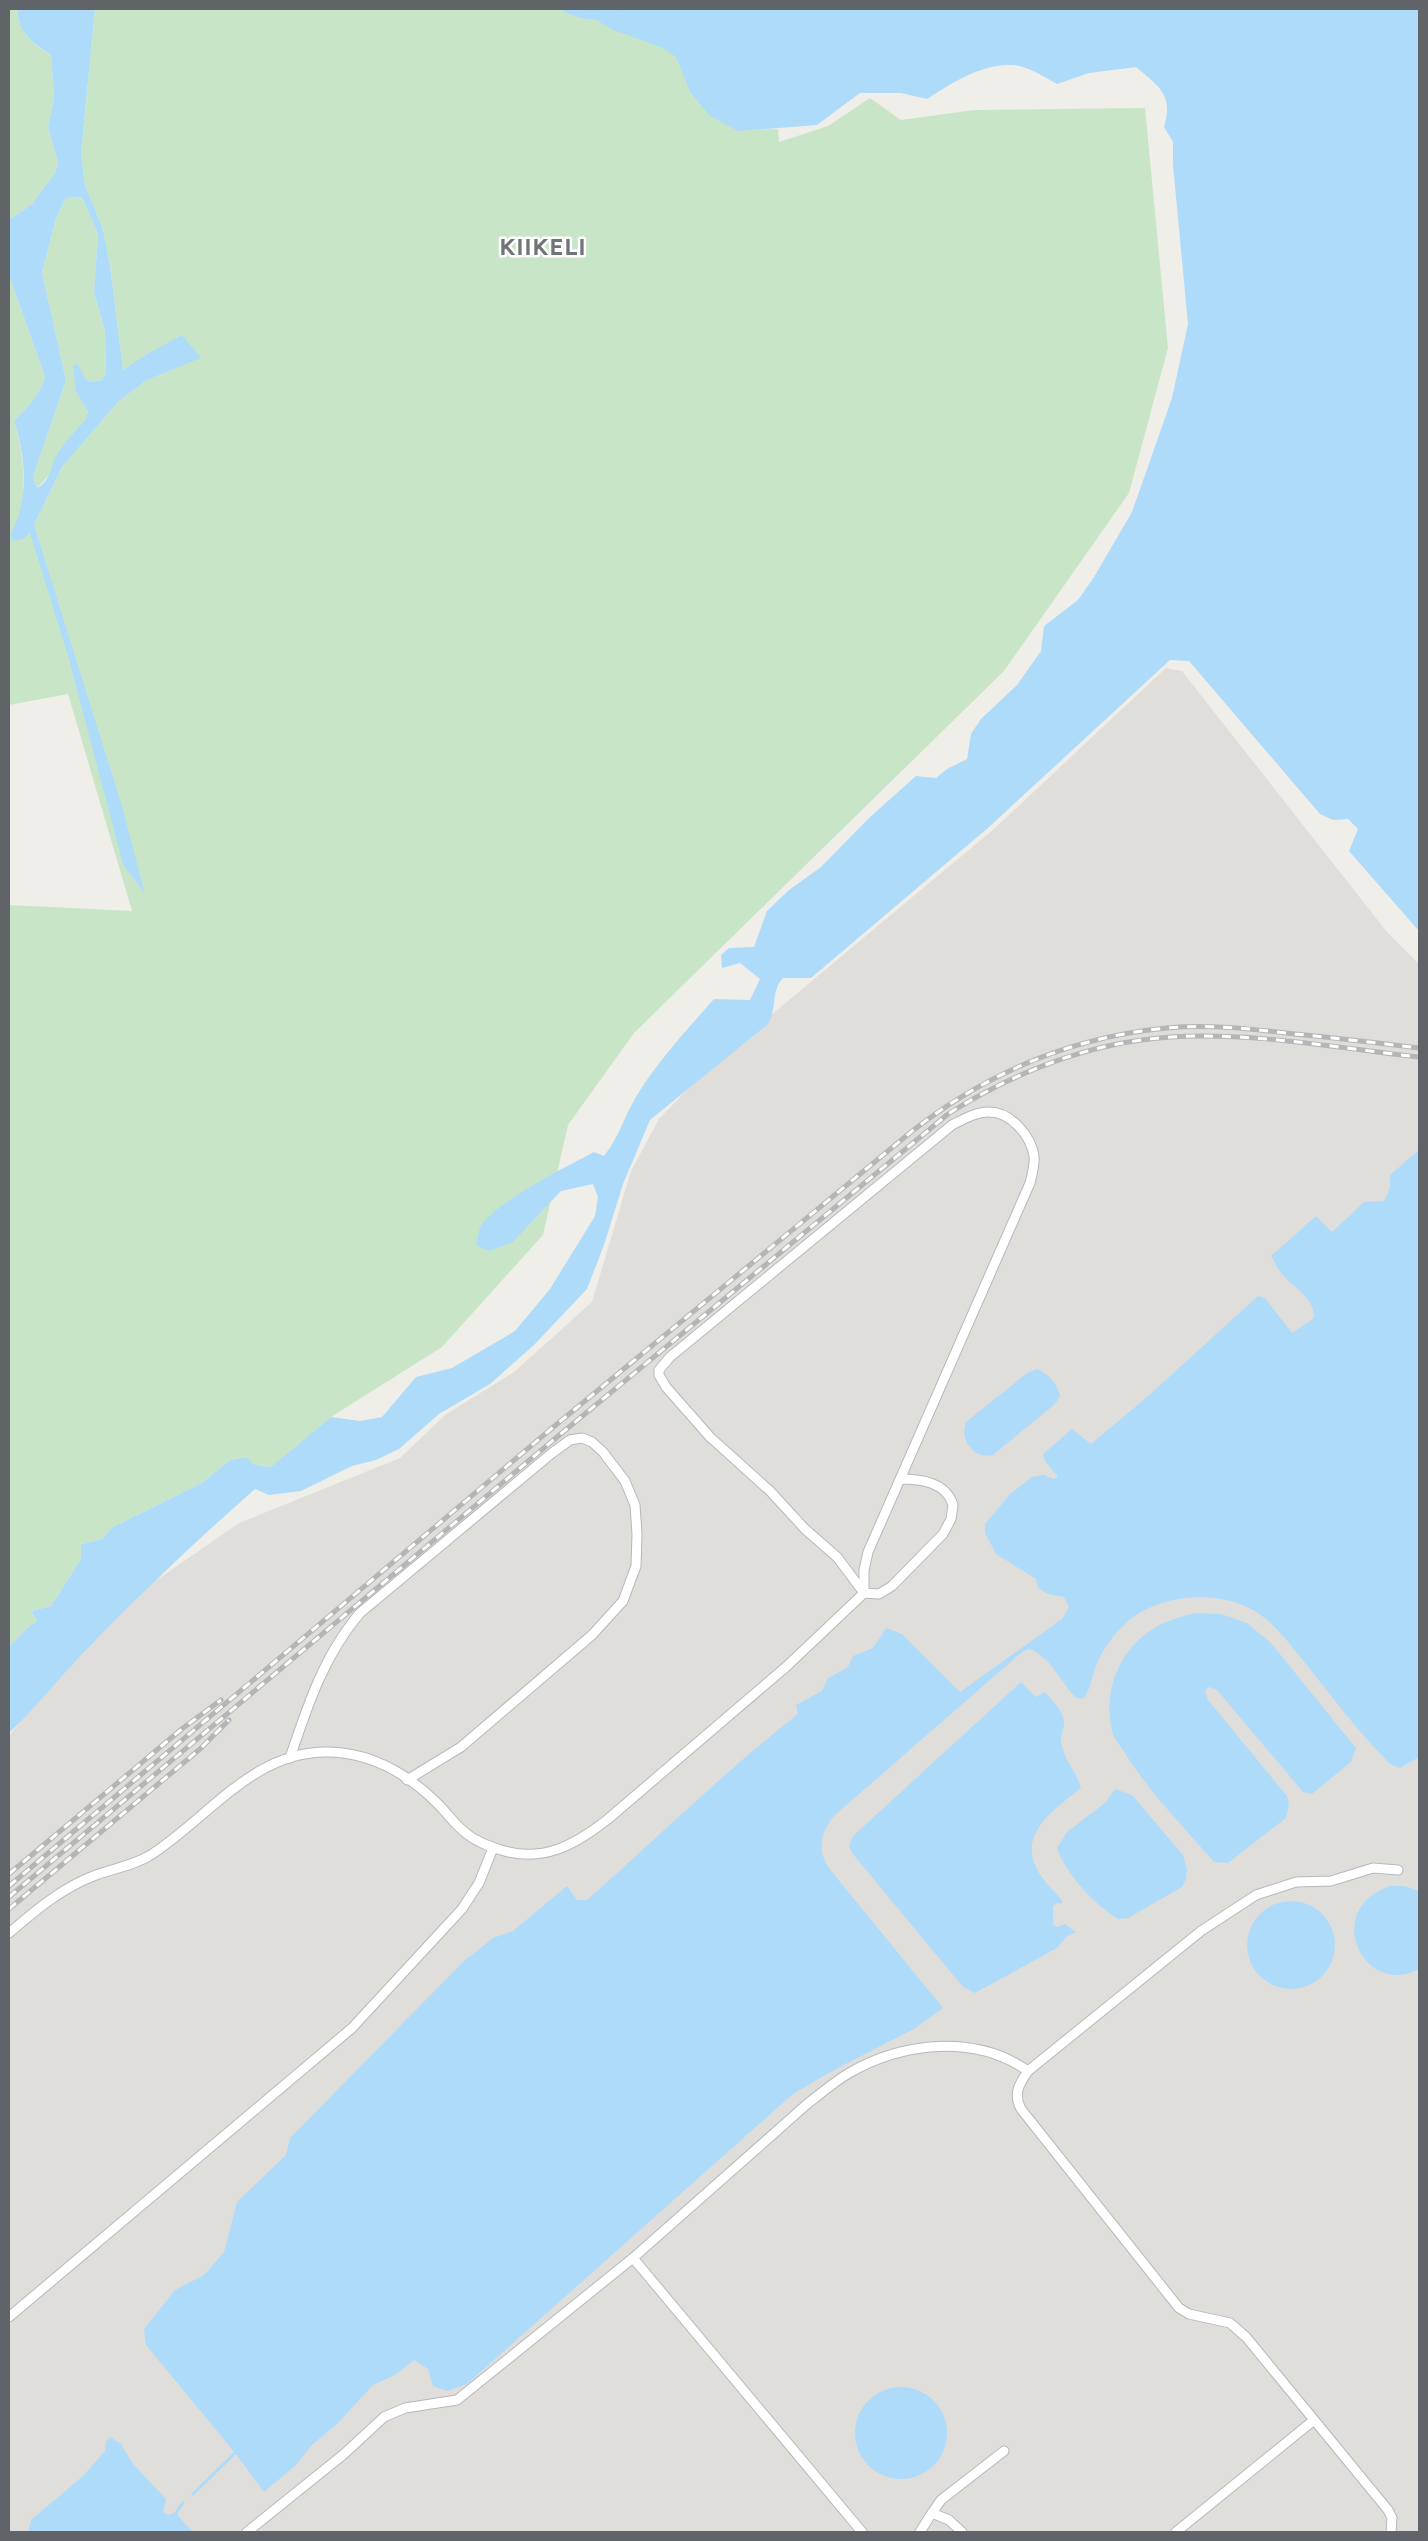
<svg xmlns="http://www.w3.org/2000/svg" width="1428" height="2541" font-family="Figtree,sans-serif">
<rect width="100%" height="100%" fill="#f0eee9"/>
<path fill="#e0deda" d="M1166,668L1182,671L1387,932L1419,964V2532H9V1736L51,1684L151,1584L239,1523L400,1458L445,1415L514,1372L592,1302L631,1171L659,1119L710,1066L994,829Z"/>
<g fill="#c8e6c7">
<path d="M9,9H18C16,31 33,44 51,55L54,98L48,127L58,163L55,173L32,204L9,220Z"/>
<path d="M95,9H652L738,130L778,129L779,142L828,126L870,98L901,120L974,110L1145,108L1168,348L1129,493L1004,671L634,1033L568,1125L543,1235L442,1347L331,1417L272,1467L253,1464L247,1457L230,1460L202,1483L113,1527L102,1539L81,1544V1559L51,1606L31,1611L37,1621L28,1627L9,1647V905L132,911L68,694L9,705V275L45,377C40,395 27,408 14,421C23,448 27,490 19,518C17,523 13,527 11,532L34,525L62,467L119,401L147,380L201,357L145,355L123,370L110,265L103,229L85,185L81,154Z"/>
<path d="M82,197L98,234L94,292L105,331L106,373L102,380L90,382L85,378L78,364L76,392L88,412L85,420L56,457L51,473L37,488L33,477L66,380L42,273L56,218L66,198Z"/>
</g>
<g fill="#afdbfa" fill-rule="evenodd">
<path d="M18,9H95L81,154L85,185L103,229L110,265L123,370L145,355L182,335L201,358L147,380L119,401L62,467L34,525L122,806L145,894L123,864L68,656L30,533L23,539L12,541L11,532C30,502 25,453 14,421C27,408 40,395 45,377L9,275V220L32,204L55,173L58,163L48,127L54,98L51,55C33,43 16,32 18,9ZM82,197L98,234L94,292L105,331L106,373L102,380L90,382L85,378L78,364L73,366L76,392L88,412L85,420C76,431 62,444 55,458C50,470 50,481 37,488L33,477L66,380L42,273L56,218L66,198Z"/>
<path d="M563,9H1419V931L1349,851L1358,829L1348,819L1333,820L1320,814L1189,661L1170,660L989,827L811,978H783C771,990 777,1010 768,1024L650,1120L623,1184L604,1245L587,1289L534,1345L490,1384L439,1414L399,1449L376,1460L352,1466L301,1491L269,1495L255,1489C196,1541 138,1596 84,1652C58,1679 36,1708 9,1733V1647L28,1627L37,1621L31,1611L51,1606L81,1559V1544L102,1539L113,1527L202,1483L230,1460L247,1457L253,1464L271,1467L331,1417L360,1421L382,1417L416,1377L452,1368L515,1331L550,1289L595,1216L598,1197L593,1184L561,1191L513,1242L489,1251L476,1245C478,1239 478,1231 481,1226C497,1201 566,1167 594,1152L604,1156C618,1138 621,1125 631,1106C651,1068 686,1031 714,999L750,1000L760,979L740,963L722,968L721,955L729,948L754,947L767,911L789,890L821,867L870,817L916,776L936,778L947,769L967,759L971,734L981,719L1017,685L1041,651L1044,626L1078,600L1094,577L1132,512L1172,398L1188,324L1173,165V142L1164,127C1174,94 1158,86 1136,67L1089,73L1057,84C1044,77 1025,64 1010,65C979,65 952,83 927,99L901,93H860L817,125L738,131L710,116L690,92L676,57L661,47L613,30L596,20L580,18L564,12Z"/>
<path d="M1419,1150V1757L1400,1768L1390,1764C1358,1732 1330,1694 1302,1659C1287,1641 1274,1622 1253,1610C1231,1598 1204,1595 1179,1599C1160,1602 1139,1610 1125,1624C1114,1634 1104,1648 1098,1661C1093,1671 1090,1693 1083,1699L1075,1697C1061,1682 1049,1655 1029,1649L1022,1652L834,1816C821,1832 817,1849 828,1867L943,2008L914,2029L834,2070L793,2094L467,2384L447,2391L433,2386L428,2369L414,2360L395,2375L373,2385L339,2422L311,2446L295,2466L264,2492L235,2453L146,2345L144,2329L175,2290L204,2275L224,2252L237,2202L286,2155L290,2138L464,1961L493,1938L513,1931L567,1886L577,1900H587C657,1838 724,1772 798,1714L796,1705L822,1691L828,1678L848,1667L853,1656L873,1648L886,1628L902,1634L960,1692L1062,1619L1069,1607L1064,1597L1048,1594L1038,1588L1036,1579L996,1554L985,1533V1524L1010,1494L1032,1477L1044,1475L1054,1479L1058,1477L1045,1461L1043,1454L1072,1429L1091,1444L1146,1398L1258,1296L1265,1298L1292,1333L1314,1318C1315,1296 1289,1286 1279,1270C1276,1266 1274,1260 1271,1256L1316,1216L1332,1232L1364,1202L1384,1201L1390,1188V1175Z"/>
<path d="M1037,1369C1049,1374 1057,1383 1060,1396L1055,1404L993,1455C974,1460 959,1440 966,1422L1027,1373Z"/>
<path d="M1195,1613L1221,1614L1247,1623L1271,1643L1356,1748L1351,1762L1312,1794L1303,1792L1217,1690L1209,1687L1205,1691L1208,1700L1287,1796L1289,1805L1286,1818L1228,1863L1214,1862C1183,1826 1148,1791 1123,1750C1119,1744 1113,1737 1112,1731C1106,1707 1110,1682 1122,1661C1139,1632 1164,1620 1195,1613Z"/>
<path d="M1021,1682L1036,1697L1045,1692C1054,1703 1065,1712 1064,1726C1063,1731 1060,1736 1061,1741C1064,1760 1076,1771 1081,1788C1057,1808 1019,1831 1036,1867C1041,1879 1053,1890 1062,1900V1904L1057,1903L1053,1906V1924L1057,1927L1065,1924L1076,1932L1067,1936L1057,1948L975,1993L963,1987L852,1853L849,1846L853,1836Z"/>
<path d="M1115,1789L1132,1795L1183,1855L1187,1869L1186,1879L1182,1887L1128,1918L1118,1919C1096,1906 1065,1873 1057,1848L1067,1832L1105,1803Z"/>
<path d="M1390,1886H1404L1419,1891V1969C1365,1999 1320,1910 1390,1886Z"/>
<circle cx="1291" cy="1945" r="44"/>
<circle cx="901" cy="2433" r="46"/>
<path d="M110,2437L121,2444L133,2464L166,2499L163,2512L169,2515L177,2511L179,2517L193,2532H28L31,2520L83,2476L105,2451L106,2442Z"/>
</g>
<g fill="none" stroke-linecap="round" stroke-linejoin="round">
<g stroke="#afdbfa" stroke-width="3">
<path d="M193,2494L235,2453"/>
<path d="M177,2511L183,2503"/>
</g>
<defs>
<g id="minor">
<path d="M290,1758C307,1707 324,1655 360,1613L552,1453L570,1440L582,1438L592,1442L603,1452L625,1481L635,1505L637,1534L636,1566L623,1601L592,1635L461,1747L407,1780"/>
<path d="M9,1933C36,1910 63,1887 96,1875C115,1868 132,1866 149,1856C208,1819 253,1750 329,1752C371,1753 408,1774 438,1804C448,1814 456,1826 467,1834C477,1842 489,1846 501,1850C543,1863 575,1845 608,1819L787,1666L864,1593V1570L868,1552L1030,1183C1032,1175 1035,1164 1034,1156C1031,1136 1011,1112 989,1112C976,1112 964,1119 952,1125L670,1357L659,1370V1375L666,1387L710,1437L770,1491L805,1529L837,1557L864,1593L879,1594L892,1586L943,1534L951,1519L953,1505C946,1482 921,1479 900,1479"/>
<path d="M1028,2071L1201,1931L1256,1895L1296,1882L1331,1881L1373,1868L1398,1870"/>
<path d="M633,2258L862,2532"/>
<path d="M9,2317L352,2028L462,1909L479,1883L493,1848"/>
<path d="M932,2513L941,2500L1004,2451"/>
<path d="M247,2532L344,2454L384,2417L405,2408L457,2400L633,2258L806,2105C820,2094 834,2082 849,2073C903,2042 975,2034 1028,2071C1019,2084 1013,2094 1021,2109L1179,2308L1189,2314L1230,2323L1246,2337L1388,2510L1392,2518L1391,2532"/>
<path d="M920,2532L932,2513L949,2520L962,2532"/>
<path d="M1176,2532L1314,2420"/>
</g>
</defs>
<use href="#minor" stroke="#b5b8bc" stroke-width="11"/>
<use href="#minor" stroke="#fff" stroke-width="9"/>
<defs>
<g id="rail">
<path d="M9,1874L183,1728L221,1700"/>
<path d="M9,1886L551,1429L911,1132C986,1073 1072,1037 1167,1028C1209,1024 1253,1029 1295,1034C1336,1038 1378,1043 1419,1048"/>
<path d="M9,1897L557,1437L948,1114C1014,1072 1091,1042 1171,1037C1253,1032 1338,1048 1419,1057"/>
<path d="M9,1909L200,1749L229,1720"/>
</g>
</defs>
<use href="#rail" stroke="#b4b5b5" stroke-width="5"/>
<use href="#rail" stroke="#fff" stroke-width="3" stroke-dasharray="9" stroke-linecap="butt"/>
</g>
<g text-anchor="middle" stroke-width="5" stroke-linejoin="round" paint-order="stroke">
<g font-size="24" font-weight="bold" letter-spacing="1" fill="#717579" stroke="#fff">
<text x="543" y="255">KIIKELI</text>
</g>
</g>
<rect width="1428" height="2541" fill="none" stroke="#606367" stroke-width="20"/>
</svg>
